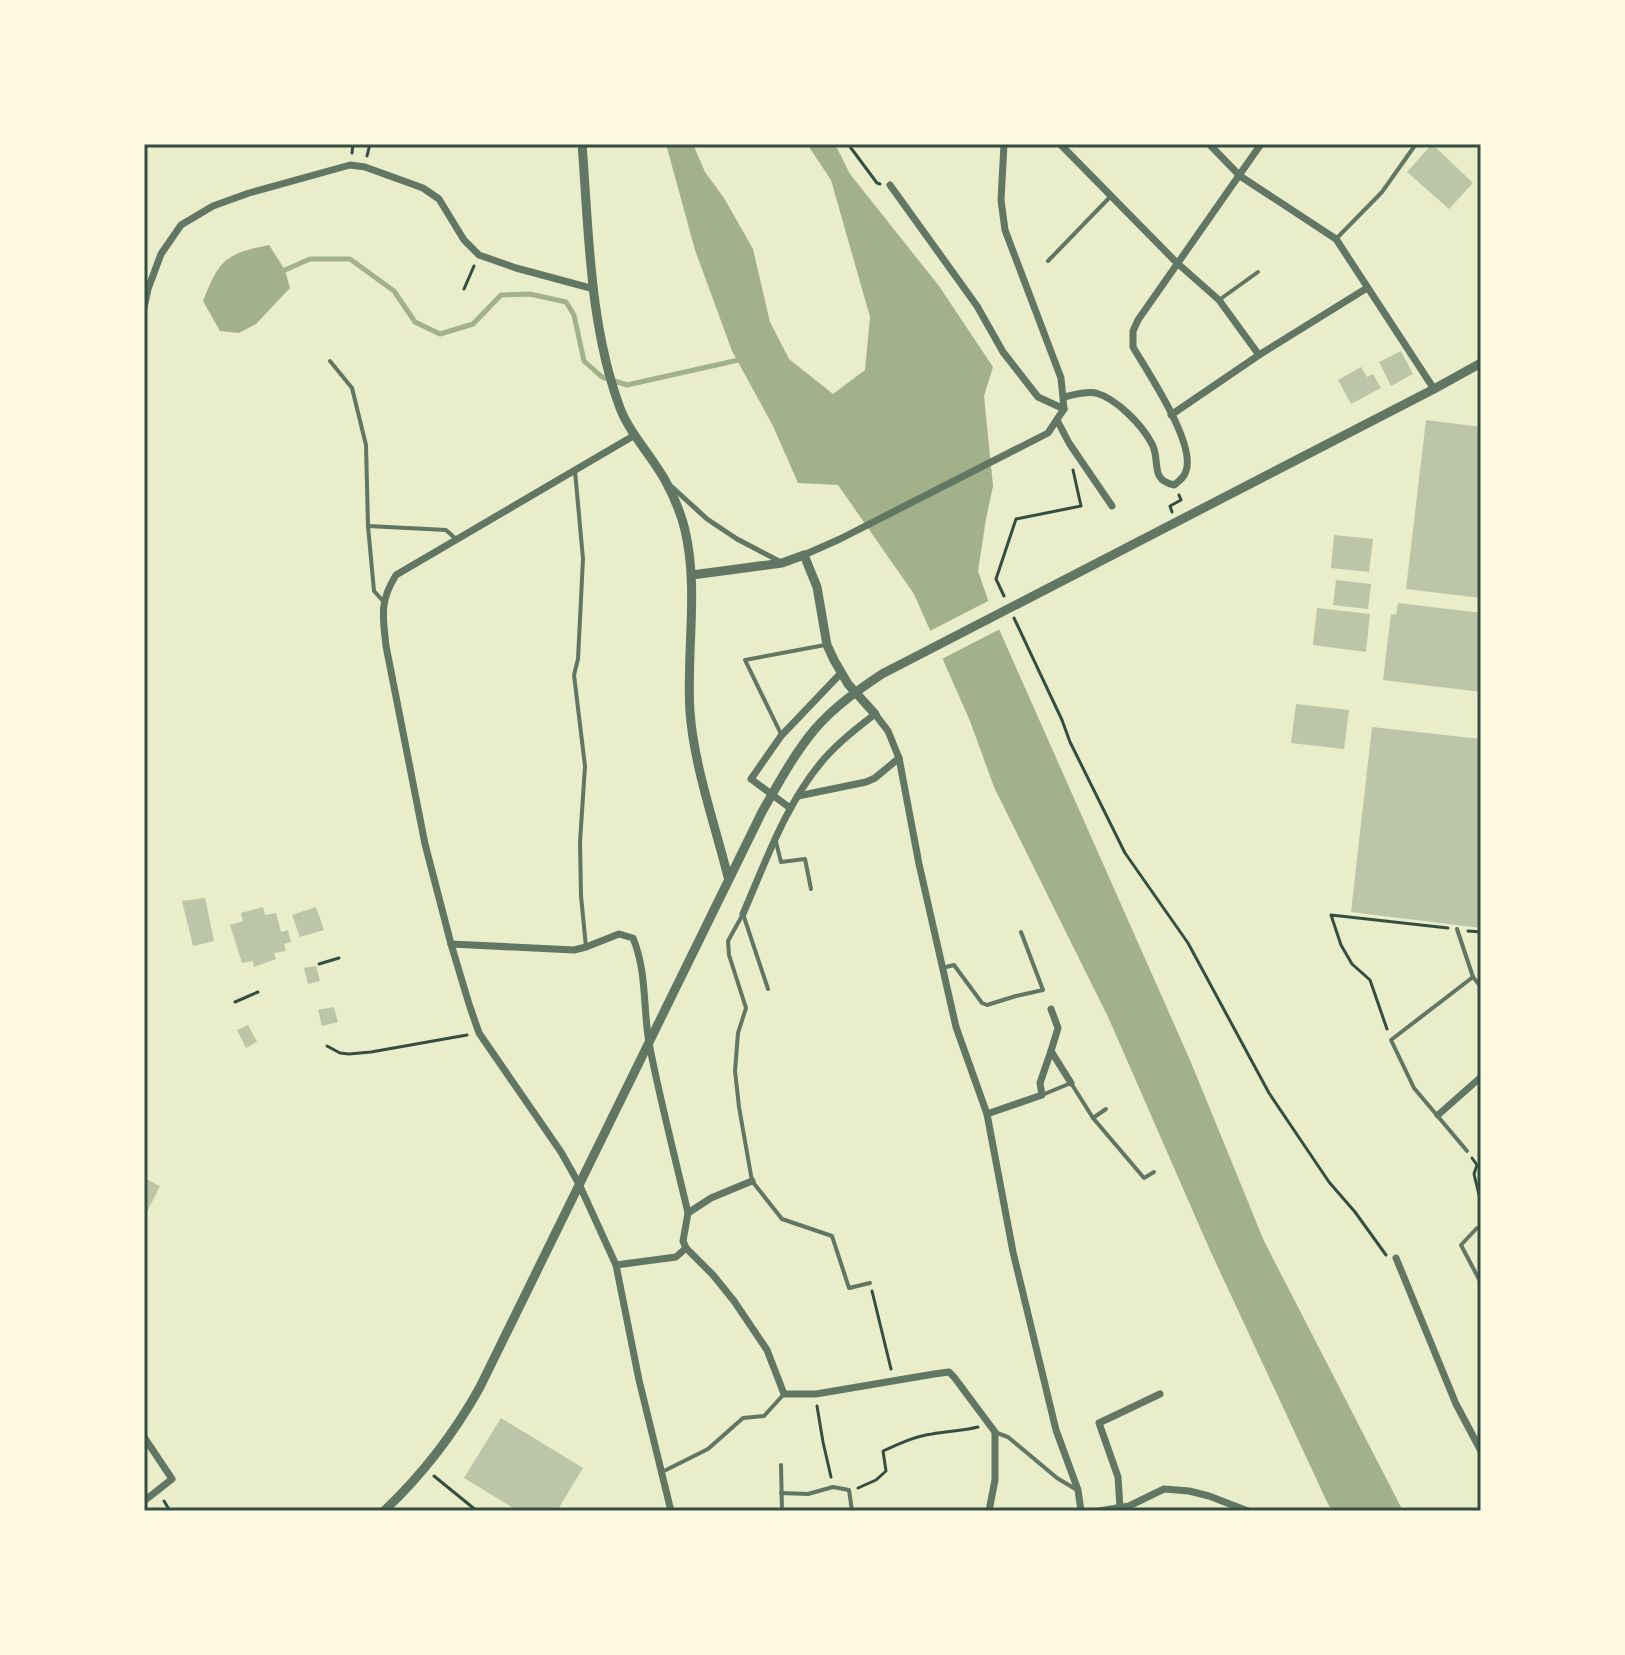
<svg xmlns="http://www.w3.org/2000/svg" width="1625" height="1655" font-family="Montserrat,sans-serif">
<rect width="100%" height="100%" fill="#e9edc9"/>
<g fill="#a3b18a">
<path d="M666,144H693L705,172L724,198L753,249L770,322L789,359L833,394L865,370L870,317L831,180L807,144H835L850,174L939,286L993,367L984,396L993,486L986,519L978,571L995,620L1190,1060L1264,1241L1403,1511H1332L1327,1502L1209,1248L1109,1019L994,787L970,721L914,594L838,485L798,483L773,426L732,351L695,250Z"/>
<path d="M269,245L285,270L290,288L256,324L239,333L220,331L203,301C219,260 225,254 269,245Z"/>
</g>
<path fill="#e9edc9" d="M992,599L1002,628L938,661L926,633Z"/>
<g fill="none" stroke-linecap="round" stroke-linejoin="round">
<path stroke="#a3b18a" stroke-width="5" d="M285,270L310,259H350L394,291L415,322L440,334L473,324L501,295L530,294L566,302L574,315L584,361L602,377L627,385L743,359"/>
</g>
<g fill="#bcc5a7">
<path d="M1432,144L1473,183L1449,209L1407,172Z"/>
<path d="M1401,351L1413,374L1391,386L1379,362Z"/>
<path d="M1361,367L1367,377L1373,374L1381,388L1351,404L1338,380Z"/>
<path d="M1426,420L1481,427V598L1406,589Z"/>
<path d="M1334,535L1373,539L1369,572L1331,568Z"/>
<path d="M1336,580L1371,584L1368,609L1333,605Z"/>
<path d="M1398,603L1481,613V692L1383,680L1391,614L1396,615Z"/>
<path d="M1317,608L1370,614L1366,652L1313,645Z"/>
<path d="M1296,704L1349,710L1344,749L1291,743Z"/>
<path d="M1372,727L1481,739V928L1351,912Z"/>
<path d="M205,898L214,941L193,946L182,901Z"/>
<path d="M263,907L265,915L276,913L281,932L288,930L291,942L284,944L286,951L274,953L276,959L254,967L253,961L242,963L230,925L243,921L241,913Z"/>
<path d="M316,907L324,930L300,937L292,915Z"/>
<path d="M316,966L320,981L308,984L304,968Z"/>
<path d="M334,1007L338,1022L322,1026L318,1010Z"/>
<path d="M248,1025L257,1042L246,1048L237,1030Z"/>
<path d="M144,1178L160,1186L144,1218Z"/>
<path d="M501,1418L583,1468L557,1511H518L464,1478Z"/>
</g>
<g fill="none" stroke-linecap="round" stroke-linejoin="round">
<g stroke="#344e41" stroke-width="3">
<path d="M848,144L877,183L880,184"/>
<path d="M352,153L353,144"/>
<path d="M367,156L370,144"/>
<path d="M464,289L474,266"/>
<path d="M1172,512L1170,506L1181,500L1179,495"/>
<path d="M1004,596L996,579L1016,519L1081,506L1073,470"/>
<path d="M1014,618L1062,720L1070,742L1125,853L1188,943L1269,1093L1329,1182L1355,1212L1386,1255"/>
<path d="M1468,931L1481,932"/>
<path d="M319,964L339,958"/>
<path d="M235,1002L258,992"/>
<path d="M1387,1029L1370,980L1352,964L1341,945L1331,915L1448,928"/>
<path d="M327,1046L340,1053L349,1054L371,1052L467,1035"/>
<path d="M1472,1158L1477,1165L1474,1174L1481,1203"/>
<path d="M872,1291L891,1369"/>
<path d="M817,1406L823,1442L831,1477"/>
<path d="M434,1476L477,1511"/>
<path d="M858,1488L876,1480L886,1471L883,1451C899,1444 915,1436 932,1434C948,1431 962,1431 978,1427"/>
<path d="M164,1501L170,1511"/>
</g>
<g stroke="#617663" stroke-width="4">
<path d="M1336,239L1382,192L1416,144"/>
<path d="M1048,261L1110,197"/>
<path d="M1219,300L1258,272"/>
<path d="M330,361L352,388L366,445L368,526L374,591L383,601"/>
<path d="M575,471L583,559L578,659L574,675L585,766L580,842L581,896L586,947"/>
<path d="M368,526L446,530L456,539"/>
<path d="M781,734L745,660L825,645"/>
<path d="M776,842L781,862L805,859L811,889"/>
<path d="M743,914L728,941L729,955L746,1008L738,1033L735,1071L739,1107L752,1181L782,1219L832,1236L849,1288L870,1283"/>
<path d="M743,914L768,989"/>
<path d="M1457,929L1473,977L1391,1040L1414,1088L1467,1151"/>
<path d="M942,968L954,965L982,1003L987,1005L1016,996L1043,990L1021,932"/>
<path d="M1473,977L1481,987"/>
<path d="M1042,1095L1071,1083L1093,1118L1144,1178L1154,1172"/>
<path d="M1093,1118L1106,1109"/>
<path d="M1477,1228L1461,1245L1481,1283"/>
<path d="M997,1433L1008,1437L1057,1478L1077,1490"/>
<path d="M781,1465L782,1511"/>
<path d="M662,1472L708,1449L743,1418L764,1416L784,1394"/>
<path d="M781,1493L808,1494L833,1487L849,1490L852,1511"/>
</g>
<path stroke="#617663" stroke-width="5" d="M672,487L707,519L737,539L781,562"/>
<g stroke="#617663" stroke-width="7">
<path d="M1060,144L1176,262L1219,300L1259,355"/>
<path d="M1209,144L1240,176L1336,239L1434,389"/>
<path d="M890,185L977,306L1003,352L1038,397L1064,409"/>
<path d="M144,308L148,289L161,254L181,225L213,206L249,193L350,165L365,167L423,188L439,199L464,240L479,255L516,268L594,289"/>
<path d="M1064,397C1073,395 1086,391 1096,393C1117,399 1142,425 1152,444C1161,461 1149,480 1174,485C1179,481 1184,478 1186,471C1196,443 1148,373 1133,347V331L1138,320L1261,144"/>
<path d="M1171,415L1259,355L1367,288"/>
<path d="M1057,420L1069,443L1112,506"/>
<path d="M635,435L396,575C379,602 383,617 386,646L425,844L451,944L469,1004L479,1033L561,1152L579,1184L616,1265L639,1380L671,1511"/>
<path d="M804,555L840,539L1048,433L1064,409L1061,378L1005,230L1001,200L1004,144"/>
<path d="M798,796L866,782L875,778L899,758"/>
<path d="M790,808L751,779L781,736L841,673"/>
<path d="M743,914C766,861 786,803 824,759C839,742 857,728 875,714L888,731L899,758L919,864L956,1027L987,1114L1013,1252L1056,1430L1078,1490L1081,1511"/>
<path d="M451,944L574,950L586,947L619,934L633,938C647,972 643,1008 649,1043C660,1100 675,1157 688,1213L683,1241L686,1248L713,1275L734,1301L767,1350L784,1394H816L934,1374L949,1372L954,1377L995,1432V1480L989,1511"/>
<path d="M1051,1009L1058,1028L1051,1051L1071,1083"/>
<path d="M987,1114L1042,1095L1040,1083L1051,1051"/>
<path d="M1438,1115L1481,1077"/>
<path d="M688,1213L711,1198L752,1181"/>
<path d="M1396,1258L1456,1404L1481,1451"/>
<path d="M616,1265L676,1257L686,1248"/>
<path d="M144,1437L172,1479L144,1501"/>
<path d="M1120,1508L1118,1477L1099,1423L1160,1394"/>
<path d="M1099,1511L1129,1506L1164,1489L1189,1491L1209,1496L1248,1511"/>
</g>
<g stroke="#617663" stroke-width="9">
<path d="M582,144C589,232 589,324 620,408C630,434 651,455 665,480C673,495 681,513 685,530C699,590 686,652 690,712C694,766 715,825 728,877"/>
<path d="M692,575L782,563L804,555L817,587L827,645L834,660L848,684L875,714"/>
<path d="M384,1511C423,1474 454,1434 480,1387L762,812C778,784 794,754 815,729C834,707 858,690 882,674L1434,389L1481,363"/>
</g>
</g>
<rect width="1625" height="1655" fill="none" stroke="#fefae0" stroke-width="292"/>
<rect x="146" y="146" width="1333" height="1363" fill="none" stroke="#344e41" stroke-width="3"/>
</svg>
